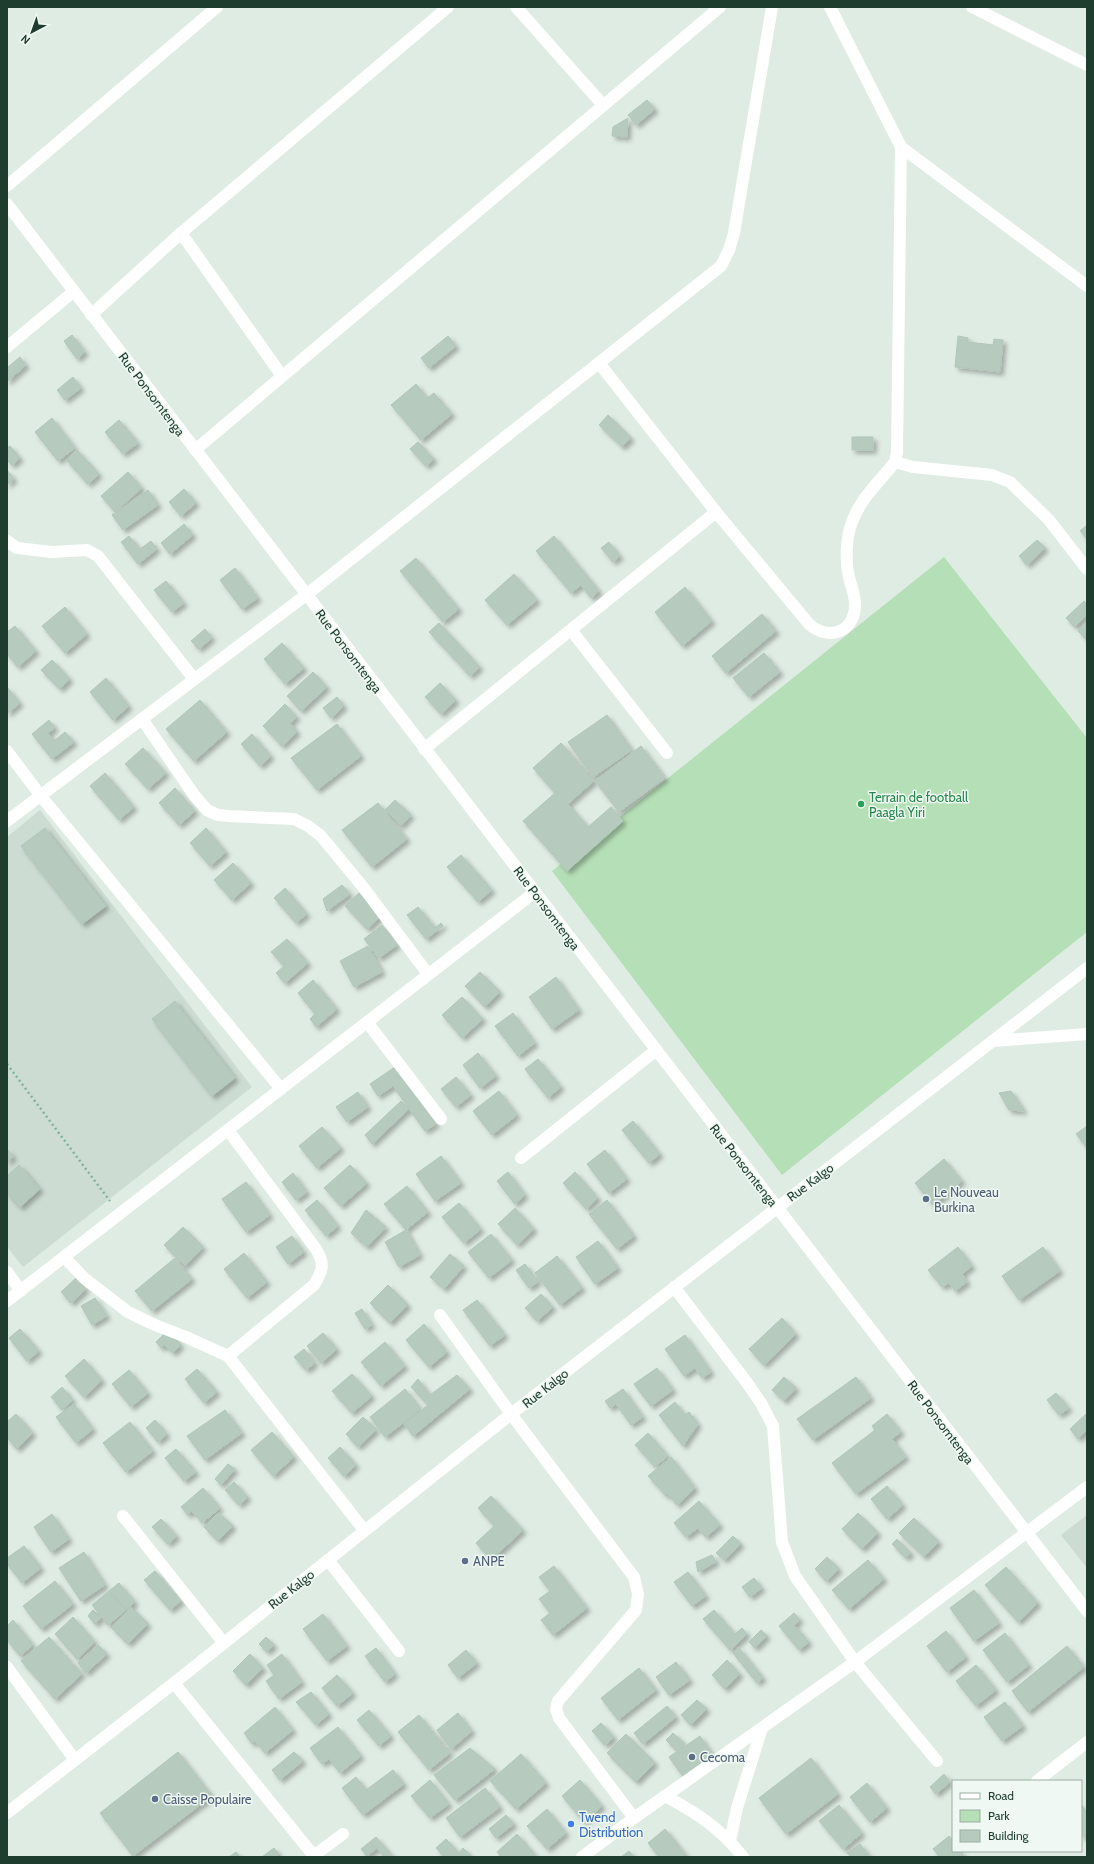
<svg xmlns="http://www.w3.org/2000/svg" width="1094" height="1864" font-family="Cabin,sans-serif">
<defs>
<filter id="shadow"><feDropShadow dx="3.5" dy="3.5" stdDeviation="2" flood-color="#0004"/></filter>
</defs>
<rect width="100%" height="100%" fill="#dfece3"/>
<g fill="#cddcd2">
<path d="M40,810L252,1087L23,1267L7,1247V837Z"/>
<path d="M1087,1515V1568L1061,1535Z"/>
</g>
<path fill="#b5dfb7" d="M944,557L1087,738V932L782,1175L552,871Z"/>
<g fill="#b7cabe" stroke="#b1c6b8" filter="url(#shadow)">
<path d="M647,100L655,109L636,125L628,115Z"/>
<path d="M628,118L627,137L612,136L613,127Z"/>
<path d="M72,335L85,352L77,359L64,341Z"/>
<path d="M448,336L456,346L429,368L421,358Z"/>
<path d="M958,336L968,338V342L993,345L994,339L1003,340L1000,372L955,367Z"/>
<path d="M20,357L26,365L7,382V368Z"/>
<path d="M73,377L81,388L65,400L57,390Z"/>
<path d="M416,384L427,398L434,393L452,414L421,440L391,405Z"/>
<path d="M608,415L631,438L622,447L599,425Z"/>
<path d="M52,418L75,448L58,461L35,432Z"/>
<path d="M119,420L138,443L123,454L105,432Z"/>
<rect x="852" y="437" width="21" height="13"/>
<path d="M418,442L434,459L426,466L410,449Z"/>
<path d="M10,446L20,458L12,465L7,460V448Z"/>
<path d="M77,450L99,474L88,484L66,460Z"/>
<path d="M7,470L14,479L7,485Z"/>
<path d="M128,472L142,488L115,512L101,496Z"/>
<path d="M184,489L196,503L181,516L169,502Z"/>
<path d="M148,490L158,505L123,530L112,515Z"/>
<path d="M184,524L193,535L170,554L161,543Z"/>
<path d="M1087,525V539L1080,531Z"/>
<path d="M129,536L140,549L151,541L157,549L138,564L121,542Z"/>
<path d="M554,536L599,591L591,598L581,585L571,593L536,551Z"/>
<path d="M1037,540L1045,548L1027,565L1019,556Z"/>
<path d="M609,542L620,556L613,562L601,548Z"/>
<path d="M416,558L459,609L443,622L400,571Z"/>
<path d="M235,568L258,598L242,609L220,580Z"/>
<path d="M514,574L537,600L507,625L485,600Z"/>
<path d="M166,581L184,603L172,612L154,590Z"/>
<path d="M685,587L712,621L682,646L655,612Z"/>
<path d="M1084,601L1087,605V615L1075,627L1066,618Z"/>
<path d="M65,607L87,634L65,653L42,626Z"/>
<path d="M762,614L776,631L726,673L712,656Z"/>
<path d="M439,623L480,667L470,676L429,632Z"/>
<path d="M1087,623V640L1078,631Z"/>
<path d="M15,626L36,651L18,667L7,654V632Z"/>
<path d="M205,629L212,638L199,649L191,641Z"/>
<path d="M282,643L304,668L285,684L264,659Z"/>
<path d="M764,653L780,672L749,697L733,678Z"/>
<path d="M52,660L70,679L60,689L41,670Z"/>
<path d="M313,672L327,687L301,711L287,696Z"/>
<path d="M106,678L129,706L113,720L90,692Z"/>
<path d="M440,683L456,700L441,714L425,697Z"/>
<path d="M7,687L20,703L7,714Z"/>
<path d="M337,697L344,706L331,718L323,708Z"/>
<path d="M200,700L227,732L194,761L166,729Z"/>
<path d="M285,704L297,717L290,723L297,732L282,746L263,726Z"/>
<path d="M607,715L632,750L593,777L568,742Z"/>
<path d="M49,720L55,728L48,733L54,741L65,732L74,742L52,759L32,734Z"/>
<path d="M337,724L361,756L317,790L291,758Z"/>
<path d="M252,734L271,756L260,766L241,744Z"/>
<path d="M561,743L594,781L568,804L588,827L611,807L623,821L567,871L523,821L555,793L533,768Z"/>
<path d="M641,746L665,778L619,812L595,781Z"/>
<path d="M143,748L166,773L148,789L125,764Z"/>
<path d="M105,773L134,807L119,820L90,786Z"/>
<path d="M175,788L195,811L179,825L159,803Z"/>
<path d="M395,800L411,815L401,826L385,810Z"/>
<path d="M378,803L407,839L372,867L342,830Z"/>
<path d="M45,828L106,906L82,924L21,846Z"/>
<path d="M206,828L226,852L210,866L190,843Z"/>
<path d="M461,855L492,890L478,902L447,867Z"/>
<path d="M233,863L251,883L232,900L214,880Z"/>
<path d="M342,885L350,894L327,911L323,899Z"/>
<path d="M285,888L307,914L296,923L274,898Z"/>
<path d="M359,893L380,917L367,929L345,906Z"/>
<path d="M418,907L435,928L441,923L443,926L426,939L407,915Z"/>
<path d="M382,925L397,945L379,958L364,939Z"/>
<path d="M287,939L308,963L285,983L276,973L284,966L271,952Z"/>
<path d="M368,946L382,972L354,987L340,961Z"/>
<path d="M480,972L500,992L485,1007L465,986Z"/>
<path d="M556,977L579,1010L552,1029L529,997Z"/>
<path d="M313,980L337,1009L316,1027L310,1019L315,1014L298,993Z"/>
<path d="M462,997L483,1019L462,1038L442,1015Z"/>
<path d="M175,1001L235,1078L212,1096L152,1019Z"/>
<path d="M513,1013L535,1043L518,1056L495,1026Z"/>
<path d="M478,1053L496,1076L480,1088L463,1065Z"/>
<path d="M538,1059L561,1087L548,1098L525,1069Z"/>
<path d="M395,1067L436,1124L425,1131L393,1086L378,1096L370,1084Z"/>
<path d="M456,1077L471,1095L456,1107L441,1089Z"/>
<path d="M499,1091L517,1115L492,1135L473,1111Z"/>
<path d="M1011,1091L1024,1111L1009,1110L999,1093Z"/>
<path d="M358,1092L368,1107L347,1122L336,1107Z"/>
<path d="M401,1101L409,1109L372,1144L365,1135Z"/>
<path d="M633,1121L660,1154L649,1163L622,1130Z"/>
<path d="M1087,1126V1148L1076,1134Z"/>
<path d="M322,1127L341,1148L317,1168L299,1146Z"/>
<path d="M7,1149L13,1157L7,1162Z"/>
<path d="M605,1150L627,1179L609,1193L587,1164Z"/>
<path d="M441,1156L461,1183L435,1201L416,1174Z"/>
<path d="M944,1159L962,1181L933,1205L915,1183Z"/>
<path d="M19,1165L40,1189L20,1207L7,1193V1176Z"/>
<path d="M350,1165L367,1183L341,1206L324,1188Z"/>
<path d="M508,1172L525,1195L515,1204L497,1181Z"/>
<path d="M575,1172L598,1198L586,1209L563,1183Z"/>
<path d="M293,1173L307,1192L296,1200L282,1182Z"/>
<path d="M246,1182L270,1215L246,1232L222,1199Z"/>
<path d="M407,1186L428,1212L406,1230L384,1204Z"/>
<path d="M317,1200L338,1226L326,1236L305,1210Z"/>
<path d="M607,1200L634,1236L617,1249L589,1214Z"/>
<path d="M459,1203L481,1229L464,1243L442,1217Z"/>
<path d="M515,1208L534,1229L517,1245L498,1224Z"/>
<path d="M366,1210L386,1227L367,1247L351,1233Z"/>
<path d="M183,1227L203,1247L185,1266L164,1245Z"/>
<path d="M406,1230L420,1255L399,1267L385,1242Z"/>
<path d="M491,1234L512,1260L489,1278L468,1252Z"/>
<path d="M292,1236L304,1252L288,1264L276,1247Z"/>
<path d="M598,1241L618,1268L595,1284L576,1257Z"/>
<path d="M958,1247L972,1266L962,1274L967,1282L955,1291L949,1283L942,1287L928,1270Z"/>
<path d="M1043,1247L1060,1271L1019,1300L1002,1276Z"/>
<path d="M244,1253L267,1282L247,1298L224,1269Z"/>
<path d="M450,1254L464,1266L444,1289L430,1277Z"/>
<path d="M557,1256L582,1288L560,1305L535,1273Z"/>
<path d="M175,1258L192,1279L152,1311L135,1291Z"/>
<path d="M525,1264L538,1282L529,1288L516,1270Z"/>
<path d="M76,1278L86,1289L71,1303L61,1292Z"/>
<path d="M388,1285L408,1305L390,1323L370,1303Z"/>
<path d="M541,1294L553,1307L537,1321L525,1308Z"/>
<path d="M95,1298L107,1316L92,1325L81,1306Z"/>
<path d="M477,1300L505,1335L490,1346L463,1310Z"/>
<path d="M362,1309L372,1325L365,1329L355,1313Z"/>
<path d="M782,1318L796,1334L764,1365L749,1349Z"/>
<path d="M424,1324L447,1352L429,1367L406,1340Z"/>
<path d="M20,1329L39,1351L27,1361L9,1338Z"/>
<path d="M167,1331L181,1345L173,1353L164,1345L161,1348L156,1342Z"/>
<path d="M323,1333L337,1349L321,1363L307,1346Z"/>
<path d="M685,1335L711,1372L702,1378L695,1368L684,1376L665,1349Z"/>
<path d="M385,1342L405,1366L381,1386L361,1362Z"/>
<path d="M304,1349L315,1363L306,1370L294,1357Z"/>
<path d="M84,1359L102,1380L84,1397L65,1376Z"/>
<path d="M657,1368L673,1390L651,1406L634,1384Z"/>
<path d="M197,1369L217,1392L204,1403L185,1379Z"/>
<path d="M129,1370L148,1393L131,1407L112,1384Z"/>
<path d="M352,1374L372,1396L352,1413L332,1391Z"/>
<path d="M457,1375L470,1389L413,1436L404,1424L428,1405L411,1387L418,1379L430,1395Z"/>
<path d="M784,1377L796,1388L784,1401L772,1390Z"/>
<path d="M856,1377L871,1398L813,1440L797,1419Z"/>
<path d="M62,1387L73,1400L62,1410L51,1397Z"/>
<path d="M405,1389L421,1409L385,1437L370,1417Z"/>
<path d="M623,1389L643,1417L631,1425L616,1404L610,1408L605,1401Z"/>
<path d="M1056,1393L1069,1408L1059,1415L1047,1400Z"/>
<path d="M675,1402L685,1415L689,1412L698,1424L683,1446L659,1415Z"/>
<path d="M74,1404L93,1429L76,1443L56,1417Z"/>
<path d="M225,1410L242,1433L205,1460L187,1436Z"/>
<path d="M1087,1413V1430L1078,1439L1070,1429Z"/>
<path d="M16,1414L33,1433L17,1449L7,1438V1422Z"/>
<path d="M887,1414L901,1432L892,1439L906,1457L856,1494L832,1463L875,1430L872,1426Z"/>
<path d="M363,1417L376,1430L358,1447L346,1434Z"/>
<path d="M155,1420L167,1434L158,1442L146,1428Z"/>
<path d="M130,1422L153,1451L126,1472L103,1443Z"/>
<path d="M272,1432L294,1457L273,1476L251,1450Z"/>
<path d="M648,1433L668,1456L655,1467L635,1445Z"/>
<path d="M340,1447L356,1465L344,1476L328,1458Z"/>
<path d="M176,1449L196,1472L184,1481L165,1458Z"/>
<path d="M671,1457L695,1488L677,1505L668,1494L666,1496L648,1476Z"/>
<path d="M228,1464L235,1469L221,1485L215,1479Z"/>
<path d="M234,1482L248,1497L239,1505L225,1490Z"/>
<path d="M887,1486L903,1505L887,1519L871,1499Z"/>
<path d="M203,1488L220,1508L202,1523L192,1511L188,1515L181,1507Z"/>
<path d="M491,1496L523,1530L491,1560L476,1543L494,1526L478,1508Z"/>
<path d="M699,1501L720,1525L706,1537L698,1528L686,1537L674,1523Z"/>
<path d="M219,1513L233,1526L218,1541L204,1527Z"/>
<path d="M858,1513L878,1533L862,1549L842,1529Z"/>
<path d="M52,1514L69,1539L51,1552L34,1527Z"/>
<path d="M914,1518L939,1542L924,1557L899,1533Z"/>
<path d="M161,1519L177,1536L168,1544L152,1527Z"/>
<path d="M733,1536L741,1544L724,1560L716,1553Z"/>
<path d="M897,1539L911,1553L906,1558L892,1544Z"/>
<path d="M24,1546L41,1568L22,1583L7,1564V1558Z"/>
<path d="M84,1552L105,1585L81,1601L59,1568Z"/>
<path d="M712,1555L716,1562L698,1572L696,1562Z"/>
<path d="M827,1557L839,1569L826,1581L815,1569Z"/>
<path d="M868,1560L884,1579L849,1609L832,1590Z"/>
<path d="M554,1566L587,1608L553,1635L541,1620L550,1613L539,1599L550,1591L539,1577Z"/>
<path d="M1006,1567L1038,1603L1018,1622L985,1585Z"/>
<path d="M155,1571L181,1601L170,1610L144,1580Z"/>
<path d="M688,1572L706,1596L692,1606L674,1582Z"/>
<path d="M754,1578L762,1588L750,1597L742,1587Z"/>
<path d="M55,1581L73,1604L41,1629L23,1606Z"/>
<path d="M119,1583L135,1602L126,1610L109,1591Z"/>
<path d="M974,1590L999,1623L974,1641L950,1608Z"/>
<path d="M109,1591L126,1610L108,1625L92,1605Z"/>
<path d="M131,1607L148,1624L128,1644L111,1627Z"/>
<path d="M93,1610L101,1618L95,1624L88,1616Z"/>
<path d="M714,1610L735,1634L742,1628L747,1634L730,1650L703,1619Z"/>
<path d="M794,1613L800,1620L794,1625L809,1642L799,1650L779,1626Z"/>
<path d="M323,1614L347,1646L327,1661L303,1629Z"/>
<path d="M73,1617L95,1642L77,1659L55,1634Z"/>
<path d="M13,1620L33,1645L20,1656L7,1640V1626Z"/>
<path d="M761,1630L767,1636L755,1648L749,1642Z"/>
<path d="M946,1631L966,1657L947,1672L927,1646Z"/>
<path d="M1005,1633L1029,1665L1007,1682L983,1650Z"/>
<path d="M49,1637L82,1674L55,1699L21,1661Z"/>
<path d="M266,1637L274,1645L267,1652L259,1644Z"/>
<path d="M98,1645L107,1654L86,1673L78,1663Z"/>
<path d="M1067,1646L1084,1667L1028,1712L1012,1691Z"/>
<path d="M376,1648L395,1674L385,1682L365,1656Z"/>
<path d="M739,1648L763,1678L757,1683L733,1653Z"/>
<path d="M466,1650L477,1663L458,1678L448,1665Z"/>
<path d="M250,1654L263,1668L246,1685L233,1671Z"/>
<path d="M282,1654L302,1682L279,1699L266,1681L274,1675L267,1665Z"/>
<path d="M727,1660L740,1674L725,1689L712,1675Z"/>
<path d="M676,1662L690,1680L669,1695L656,1677Z"/>
<path d="M976,1665L996,1690L976,1706L956,1681Z"/>
<path d="M639,1668L656,1690L618,1720L601,1698Z"/>
<path d="M337,1675L353,1693L337,1706L322,1688Z"/>
<path d="M311,1692L329,1714L316,1725L296,1702Z"/>
<path d="M697,1700L707,1709L691,1725L681,1715Z"/>
<path d="M1005,1702L1023,1726L1002,1741L984,1717Z"/>
<path d="M667,1706L676,1717L643,1744L634,1733Z"/>
<path d="M275,1707L293,1730L265,1753L255,1741L252,1744L244,1733Z"/>
<path d="M369,1710L391,1736L379,1746L357,1720Z"/>
<path d="M458,1713L472,1731L451,1749L437,1730Z"/>
<path d="M419,1715L450,1753L429,1770L398,1732Z"/>
<path d="M601,1723L614,1737L605,1745L592,1731Z"/>
<path d="M338,1727L361,1756L340,1773L329,1759L322,1764L310,1748Z"/>
<path d="M673,1733L685,1744L678,1752L666,1740Z"/>
<path d="M626,1734L655,1763L636,1782L607,1753Z"/>
<path d="M700,1736L714,1757L684,1778L669,1757Z"/>
<path d="M470,1748L495,1769L455,1800L434,1775Z"/>
<path d="M178,1752L212,1796L133,1856L100,1813Z"/>
<path d="M294,1752L303,1761L280,1780L272,1770Z"/>
<path d="M521,1754L546,1783L516,1809L490,1781Z"/>
<path d="M811,1758L838,1794L786,1834L759,1798Z"/>
<path d="M393,1770L404,1784L363,1815L342,1788L356,1777L366,1790Z"/>
<path d="M944,1774L950,1782L936,1794L930,1787Z"/>
<path d="M430,1780L449,1804L430,1818L411,1796Z"/>
<path d="M580,1780L602,1806L584,1822L562,1796Z"/>
<path d="M867,1783L887,1808L870,1822L850,1797Z"/>
<path d="M485,1788L500,1807L460,1837L446,1818Z"/>
<path d="M1081,1804L1087,1812V1833L1081,1838Z"/>
<path d="M839,1805L862,1833L843,1849L819,1821Z"/>
<path d="M547,1809L566,1833L547,1849L527,1826Z"/>
<path d="M506,1815L514,1824L496,1838L489,1829Z"/>
<path d="M665,1829L686,1855L684,1857H659L648,1843Z"/>
<path d="M517,1834L536,1856L535,1857H501L497,1852Z"/>
<path d="M949,1836L953,1841V1851H961L963,1853L958,1857H940L933,1849Z"/>
<path d="M376,1837L393,1857H384L377,1848L367,1856L361,1849Z"/>
<path d="M446,1839L459,1853L463,1848L471,1856L444,1857L436,1848Z"/>
<path d="M860,1844L870,1857H851L847,1853Z"/>
<path d="M274,1848L279,1854L275,1857H262Z"/>
<path d="M629,1851L634,1857H621Z"/>
<path d="M236,1852L240,1857H229Z"/>
</g>
<g fill="none" stroke-linecap="round" stroke-linejoin="round">
<path stroke="#7cb396" stroke-width="2.5" stroke-dasharray="2 3" stroke-linecap="butt" d="M7,1064L110,1201"/>
<g stroke="#fff" stroke-width="12">
<path d="M516,7L603,105"/>
<path d="M830,7L901,147L1087,286"/>
<path d="M972,7L1087,65"/>
<path d="M901,147L897,452L895,462L913,467L992,475L1010,482L1049,520L1087,569"/>
<path d="M7,186L217,7"/>
<path d="M7,204L1087,1611"/>
<path d="M181,233L282,376"/>
<path d="M91,315L181,233L448,7"/>
<path d="M7,347L73,292"/>
<path d="M599,363L716,512L809,624C828,641 853,633 855,607C856,597 851,586 849,577C845,560 846,538 852,522C860,499 880,481 895,462"/>
<path d="M195,450L720,7"/>
<path d="M7,541L17,548L52,552L87,550L98,556L194,679"/>
<path d="M571,630L667,753"/>
<path d="M142,719L194,795L207,810L218,815L229,816L294,819L308,826L321,836L363,887L428,974"/>
<path d="M424,749L716,512"/>
<path d="M7,751L40,795L281,1089"/>
<path d="M7,821L306,595L721,266L729,250L734,233L772,7"/>
<path d="M367,1022L441,1119"/>
<path d="M993,1041L1087,1034"/>
<path d="M521,1158L655,1051"/>
<path d="M65,1258L84,1278L128,1312L155,1325L186,1337L228,1356L364,1530"/>
<path d="M7,1272L21,1291"/>
<path d="M674,1287L745,1380L761,1403L773,1426L782,1542L795,1576L855,1662L937,1761"/>
<path d="M7,1301L535,892"/>
<path d="M440,1315L511,1414L634,1577L638,1594L636,1610L558,1701L556,1709L559,1718L634,1818"/>
<path d="M228,1356L314,1285C323,1270 325,1264 316,1249L228,1130"/>
<path d="M123,1516L223,1642"/>
<path d="M328,1560L399,1651"/>
<path d="M7,1667L75,1760"/>
<path d="M174,1683L314,1856"/>
<path d="M1037,1781L1087,1742"/>
<path d="M665,1796C697,1813 720,1828 743,1857"/>
<path d="M7,1813L174,1683L511,1414L1087,968"/>
<path d="M730,1841L737,1808L762,1728"/>
<path d="M312,1857L343,1834"/>
<path d="M582,1857L634,1818L855,1662L1087,1487"/>
</g>
</g>
<circle fill="#2e9e5b" stroke="#eff8f2" stroke-width="1.5" cx="861" cy="804" r="4"/>
<g fill="#5c6f8a" stroke="#eff8f2" stroke-width="1.5">
<circle cx="926" cy="1199" r="4"/>
<circle cx="465" cy="1561" r="4"/>
<circle cx="692" cy="1757" r="4"/>
<circle cx="155" cy="1799" r="4"/>
</g>
<circle fill="#3f7fe0" stroke="#eff8f2" stroke-width="1.5" cx="571" cy="1824" r="4"/>
<g text-anchor="middle" stroke-width="3" stroke-linejoin="round" paint-order="stroke">
<g font-size="13" fill="#1e3d2e" stroke="#eff8f2">
<text transform="translate(152 394) rotate(53)" y="5">Rue Ponsomtenga</text>
<text transform="translate(349 651) rotate(53)" y="5">Rue Ponsomtenga</text>
<text transform="translate(547 908) rotate(53)" y="5">Rue Ponsomtenga</text>
<text transform="translate(744 1165) rotate(52)" y="5">Rue Ponsomtenga</text>
<text transform="translate(810 1182) rotate(-37)" y="5">Rue Kalgo</text>
<text transform="translate(545 1388) rotate(-38)" y="5">Rue Kalgo</text>
<text transform="translate(941 1422) rotate(53)" y="5">Rue Ponsomtenga</text>
<text transform="translate(291 1589) rotate(-38)" y="5">Rue Kalgo</text>
</g>
<g font-size="13" fill="#27864d" stroke="#eff8f2" text-anchor="start">
<text x="869" y="802">Terrain de football<tspan x="869" dy="15">Paagla Yiri</tspan></text>
</g>
<g font-size="13" fill="#4e5e75" stroke="#eff8f2" text-anchor="start">
<text x="934" y="1197">Le Nouveau<tspan x="934" dy="15">Burkina</tspan></text>
<text x="473" y="1566">ANPE</text>
<text x="700" y="1762">Cecoma</text>
<text x="163" y="1804">Caisse Populaire</text>
</g>
<g font-size="13" fill="#366cbe" stroke="#eff8f2" text-anchor="start">
<text x="579" y="1822">Twend<tspan x="579" dy="15">Distribution</tspan></text>
</g>
</g>
<rect width="1094" height="1864" fill="none" stroke="#1e3d2e" stroke-width="16"/>
<rect x="952" y="1780" width="130" height="72" fill="#eff8f2" stroke="#9bada4"/>
<rect x="960" y="1793" width="20" height="6" fill="#ffffff" stroke="#9bada4"/>
<text x="988" y="1800" font-size="12" fill="#1e3d2e">Road</text>
<rect x="960" y="1810" width="20" height="12" fill="#b5dfb7" stroke="#9bada4"/>
<text x="988" y="1820" font-size="12" fill="#1e3d2e">Park</text>
<rect x="960" y="1830" width="20" height="12" fill="#b7cabe" stroke="#9bada4"/>
<text x="988" y="1840" font-size="12" fill="#1e3d2e">Building</text>
<g transform="translate(32 32) rotate(221)" stroke="#eff8f2" stroke-width="3" paint-order="stroke">
<path d="M0-3L7 15L0 10L-7 15Z" fill="#1e3d2e"/>
<text y="-6" font-size="11" font-weight="bold" text-anchor="middle" fill="#1e3d2e">N</text>
</g>
</svg>
